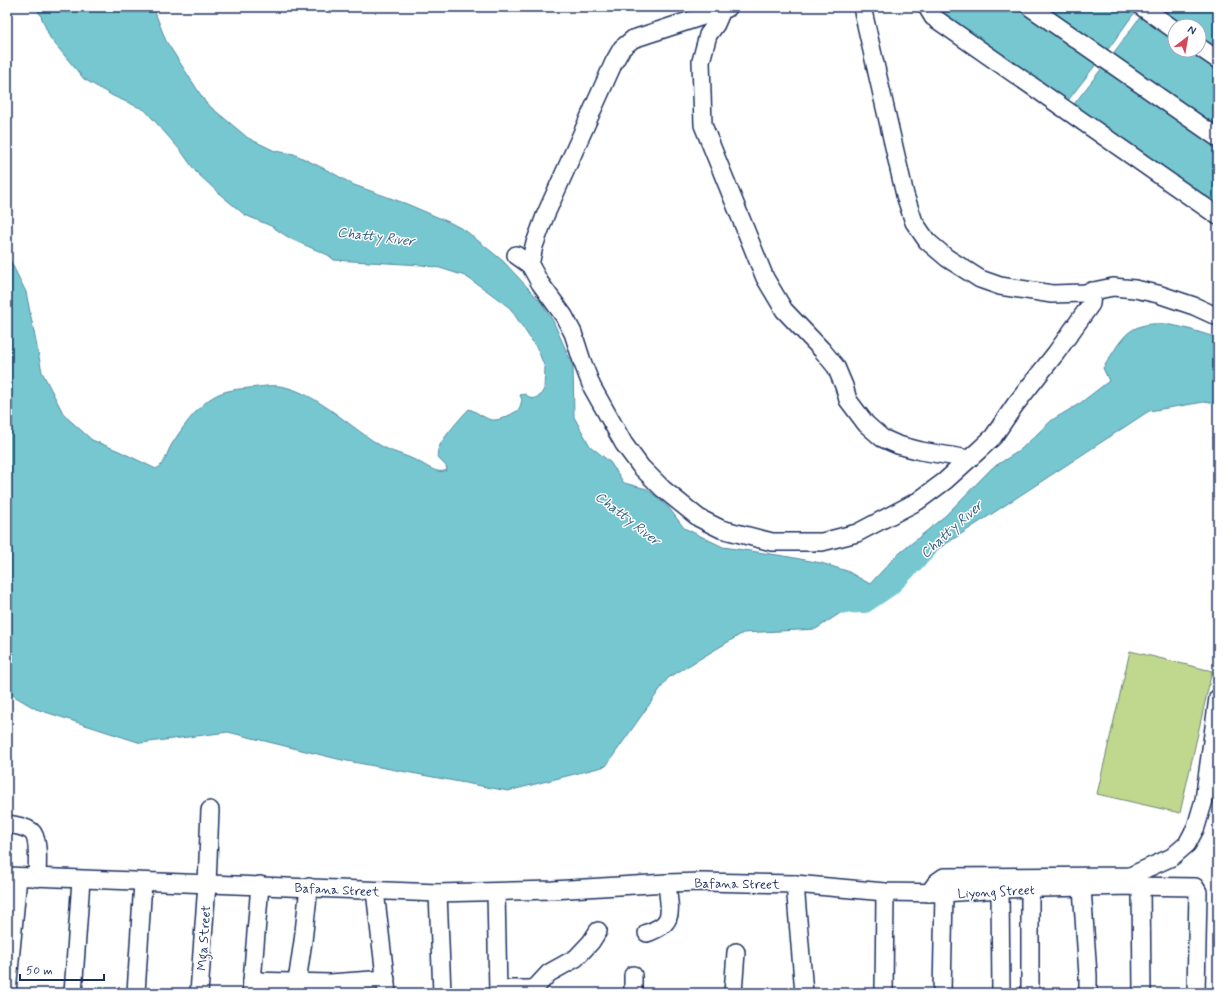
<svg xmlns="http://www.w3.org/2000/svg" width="1225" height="1000" font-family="Mynerve,sans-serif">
<rect width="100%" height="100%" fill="#fff"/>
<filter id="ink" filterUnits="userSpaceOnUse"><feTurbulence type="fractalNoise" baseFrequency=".025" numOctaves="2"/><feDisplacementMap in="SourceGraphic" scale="8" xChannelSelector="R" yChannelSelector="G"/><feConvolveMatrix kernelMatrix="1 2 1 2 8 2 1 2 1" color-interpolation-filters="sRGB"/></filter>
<g filter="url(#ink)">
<path fill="#c0d88e" stroke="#6e8476" d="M1130,651L1212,671L1180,813L1097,794Z"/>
<g fill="#77c7d0" stroke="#528aa2">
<path d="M35,7H153L166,41L206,103L248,138L275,151L294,154L329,171L354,185L407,204L451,223L466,231L503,261L541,302L553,321L573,366L574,417L590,446L610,462L624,483L647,489L669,508L684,528L723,547L784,556L821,563L847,571L870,584L895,557L946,515L992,468L1019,451L1052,420L1079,404L1109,381L1103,368C1110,358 1116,346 1124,337C1147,311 1190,330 1218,338V404L1204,402L1149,411L816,629L743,633L668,678L606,766L508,791L342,760L228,732L141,743L36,709L7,692V254L26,292L42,372L64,415L92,440L119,451L156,469C166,464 166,453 172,444C182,428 201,401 219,394C228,390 239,389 249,388C260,387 274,384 285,387C319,395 352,429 383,447C394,453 406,455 417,461C426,465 437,475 447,470L446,466L437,457C438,454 437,450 439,447C443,438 461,417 469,409C475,411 480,415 486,418C497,424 509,415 519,410L522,400L520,395L525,394L532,399L540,396L544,389L545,368L538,350L510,308L486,290L465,276L440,268L422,265L334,260L328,255L291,239L271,226L245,215L222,196L196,172L181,151L145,110L113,96L84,79L50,38L40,14Z"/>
<path d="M933,7H1017L1097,63L1066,103Z"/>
<path d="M1040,7H1128L1135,12L1106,52Z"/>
<path d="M1154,7H1218V52L1199,39V26H1181Z"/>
<path d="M1140,17L1175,40V50H1189L1218,70V129L1112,55Z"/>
<path d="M1102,68L1218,148V209L1071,108Z"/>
</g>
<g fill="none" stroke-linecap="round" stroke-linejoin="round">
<path stroke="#77c7d0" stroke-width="20" d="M827,604L865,603L890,586L927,549"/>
<defs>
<g id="minor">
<path d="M862,7L905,195L914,222L927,241L947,258L980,279L1000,286L1052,294L1084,293L1113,287L1135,289L1158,294L1194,306L1218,317"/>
<path d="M927,7L933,17L1218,216"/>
<path d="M1030,7L1218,138"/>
<path d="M1142,7L1175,30"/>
<path d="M722,10L716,24L708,35L701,61L703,125L765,278L784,310L822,350L836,367L844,386L848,400L866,424L882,438L898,445L921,451L969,459"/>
<path d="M1199,47L1218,60"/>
<path d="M516,255L530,265L540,283L564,316L573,333L582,361L592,387L624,444L641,467L663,489L699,518L721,529L772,542H822L857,533L918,501L945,481L978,451L993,437L1015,405L1056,353L1091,304L1092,291"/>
<path d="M530,265L534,246L545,216L614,62L622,48L633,39L728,8"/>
<path d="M7,824C15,825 25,827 31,831C40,838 37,867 37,878"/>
<path d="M7,876L438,893L553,890L667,883L702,882L795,884L804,993"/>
<path d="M795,884L885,892L944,893L1000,889L1131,886L1195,887L1198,892L1196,993"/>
<path d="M1141,886L1142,993"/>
<path d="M1082,888L1088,975V993"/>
<path d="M1000,889L1001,993"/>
<path d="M1030,889V993"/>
<path d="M375,891L387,993"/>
<path d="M496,892L498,993"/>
<path d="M438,893L442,993"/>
<path d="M929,893L937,882L944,877L1130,876L1172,857L1187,844L1196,827L1204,800L1218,698"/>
<path d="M647,933C677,923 669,910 667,883"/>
<path d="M633,975V993"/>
<path d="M252,981L330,983L386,979"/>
<path d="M297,982L303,941L309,887"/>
<path d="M498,989H532L537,986L549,973L576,958L591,942L598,931"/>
<path d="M7,992L18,877"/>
<path d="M73,993L81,880"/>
<path d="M136,993L143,882"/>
<path d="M199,993L207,884L210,810"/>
<path d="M251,993L260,885"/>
<path d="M733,993L736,952"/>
<path d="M884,993L885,892"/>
<path d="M942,993L944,893"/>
</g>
</defs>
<use href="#minor" stroke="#1b2f5e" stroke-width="20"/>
<use href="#minor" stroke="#fff" stroke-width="17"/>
</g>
</g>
<g text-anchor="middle" stroke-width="3" stroke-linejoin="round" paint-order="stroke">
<g font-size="13" fill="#1b2f5e" stroke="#fff">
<text transform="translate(737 883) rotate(1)" y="5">Bafana Street</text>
<text transform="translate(337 889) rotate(3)" y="5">Bafana Street</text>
<text transform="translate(996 891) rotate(-3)" y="5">Liyong Street</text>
<text transform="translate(203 938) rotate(-86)" y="5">Mga Street</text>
</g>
<g font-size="14" font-style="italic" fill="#375d80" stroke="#fff">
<text transform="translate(376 236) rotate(7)" y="5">Chatty River</text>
<text transform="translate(628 518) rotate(38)" y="5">Chatty River</text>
<text transform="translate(951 529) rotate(-42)" y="5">Chatty River</text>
</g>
</g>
<rect width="1225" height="1000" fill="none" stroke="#fff" stroke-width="24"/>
<rect x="12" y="12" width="1201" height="976" fill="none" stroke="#1b2f5e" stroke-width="1.5" filter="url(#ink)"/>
<g transform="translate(1187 38) rotate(31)"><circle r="19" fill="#ffffff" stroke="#a4acbf"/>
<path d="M0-3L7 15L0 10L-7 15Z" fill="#d1495b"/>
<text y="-6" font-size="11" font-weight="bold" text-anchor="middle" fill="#1b2f5e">N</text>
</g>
<path d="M20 974v6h84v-6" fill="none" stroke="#1b2f5e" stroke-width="2"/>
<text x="26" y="974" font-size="12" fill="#1b2f5e" stroke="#ffffff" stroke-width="3" paint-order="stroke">50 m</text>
</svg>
